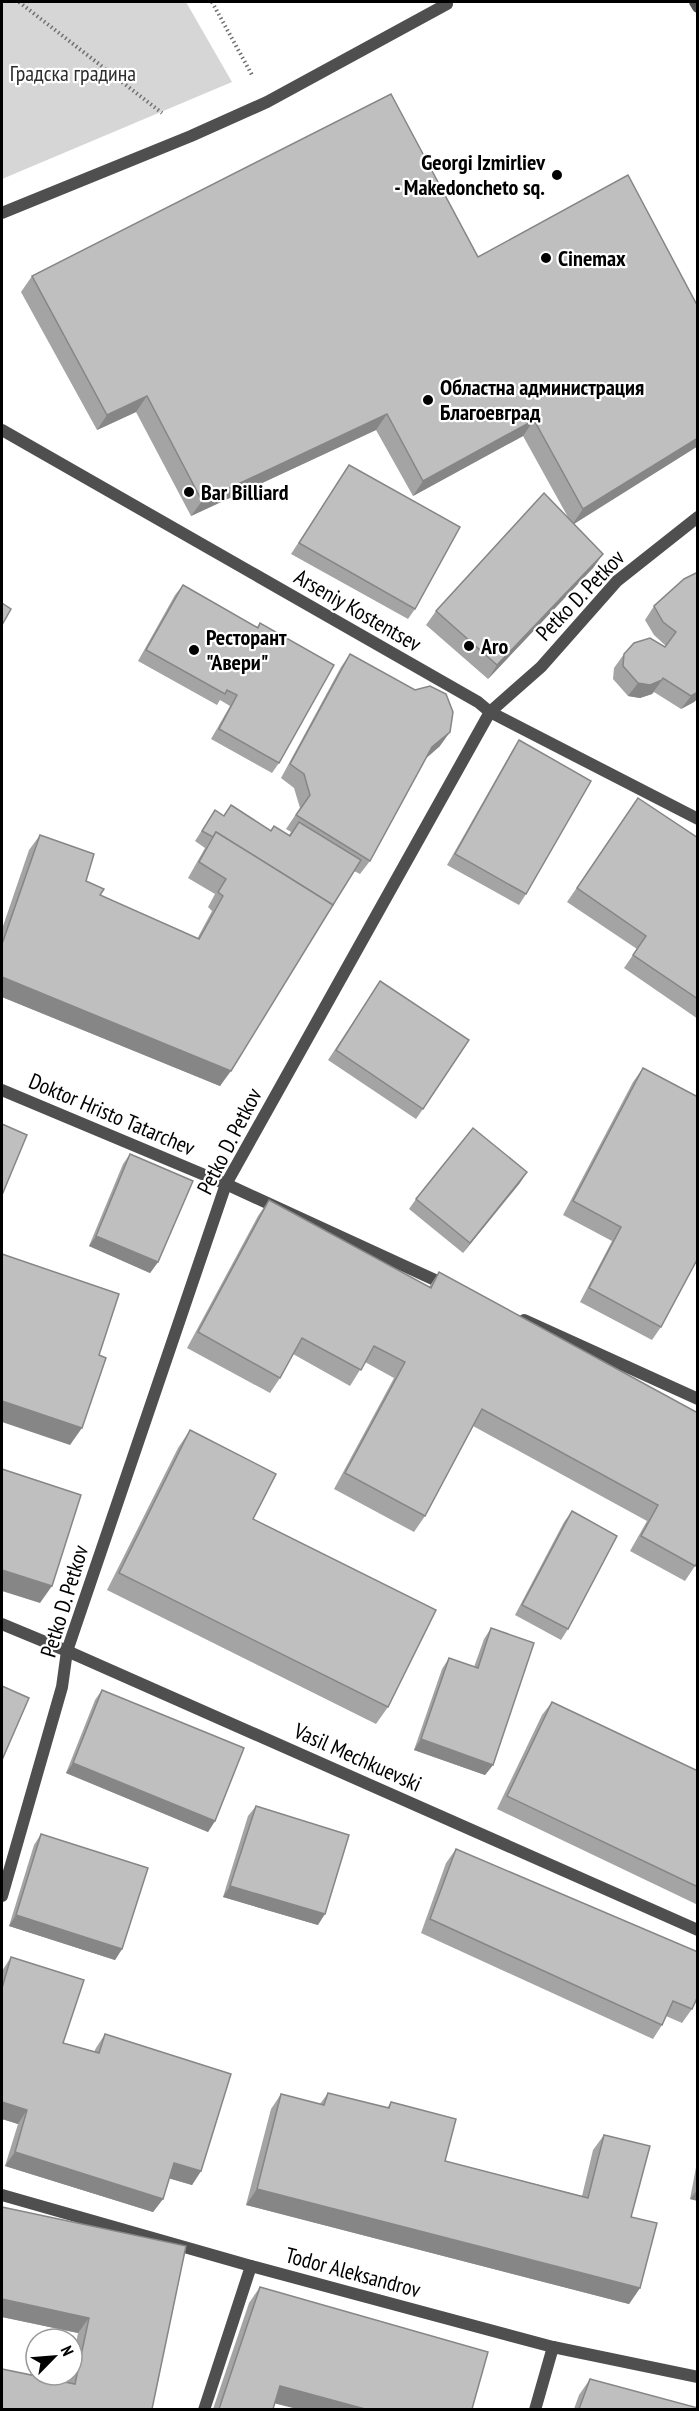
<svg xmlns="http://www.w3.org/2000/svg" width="699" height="2411" font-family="'PT Sans Narrow',sans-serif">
<rect width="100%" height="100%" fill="#fff"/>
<path fill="#d6d6d6" d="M2,2H186L232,82L2,179Z"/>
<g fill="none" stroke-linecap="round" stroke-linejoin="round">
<g stroke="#717171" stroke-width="4" stroke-dasharray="1.5 3" stroke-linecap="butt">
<path d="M19,2L162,113"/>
<path d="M212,2L252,75"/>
</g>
<g stroke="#4f4f4f" stroke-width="12">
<path d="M695,2L698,7"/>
<path d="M2,213L191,136L267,102L447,4"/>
<path d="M2,2195L251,2266L553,2347L698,2377"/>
<path d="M204,2410L251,2266"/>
<path d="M535,2410L553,2347"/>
</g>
<g stroke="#4f4f4f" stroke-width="12">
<path d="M2,430L478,702L490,712L698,819"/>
<path d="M2,1090L226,1184L448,1286"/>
<path d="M524,1320L698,1399"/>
<path d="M2,1624L67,1651L698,1930"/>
<path d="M2,1896L62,1687L67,1651L226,1184L490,712L541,667L617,581L698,517"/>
</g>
</g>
<g fill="#a4a4a4">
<path d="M478,257L698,307V446L574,524L603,554L593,568L488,679L426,625L436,611L569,519L523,436L413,496L376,430L191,516L136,412L97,430L21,292L32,276Z"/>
<path d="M342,476L415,609L408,619L291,554Z"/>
<path d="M698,572V698L694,702L681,709L654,692L652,694L640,698L628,696L613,679L614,668L624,654L665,647L666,646L654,635L645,620L654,606Z"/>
<path d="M183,585L257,627L260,623L279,763L272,773L211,739L230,706L220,700L217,705L138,661L175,595Z"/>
<path d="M350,654L440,746L426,758L370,861L360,874L354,871L220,1086L2,997V929L29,850L40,835L100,895L197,939L212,911L208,907L215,894L188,878L205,848L195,841L215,810L223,816L231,805L271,831L289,835L291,832L286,829L300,808L294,788L281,778L341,667Z"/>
<path d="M519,740L526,894L519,905L447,865L512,751Z"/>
<path d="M638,798L698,838V1019L624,968L637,949L567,902Z"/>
<path d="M373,992L423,1109L416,1119L328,1060Z"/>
<path d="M643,1068L661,1327L652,1340L580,1302L612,1241L563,1215L633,1082Z"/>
<path d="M130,1154L158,1262L150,1273L89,1246L123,1164Z"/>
<path d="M527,1172L463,1253L409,1209L416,1199Z"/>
<path d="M269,1200L429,1287L439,1272L698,1413L695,1566L685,1581L630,1551L647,1521L473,1426L425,1516L414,1532L334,1489L394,1378L365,1362L350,1386L293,1354L280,1378L270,1393L187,1348L258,1216Z"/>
<path d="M190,1430L388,1707L376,1724L107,1590L178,1448Z"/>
<path d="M572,1511L568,1629L561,1640L515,1615L564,1522Z"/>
<path d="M491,1628L493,1765L485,1775L414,1750L442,1669L449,1658L474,1667L484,1639Z"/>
<path d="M102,1690L215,1821L208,1832L66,1773L95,1700Z"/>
<path d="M552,1702L698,1771V1905L497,1809L542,1715Z"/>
<path d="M256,1806L318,1925L223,1897L248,1816Z"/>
<path d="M41,1834L122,1949L115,1960L9,1926L34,1845Z"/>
<path d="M456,1849L692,2009L682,2023L666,2016L662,2025L653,2039L421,1933L446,1863Z"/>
<path d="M11,1957L63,2043L94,2052L96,2048L105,2034L201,2171L192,2185L169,2178L163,2199L153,2212L5,2166L18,2124L2,2119V1971Z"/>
<path d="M328,2093L387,2108L391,2102L445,2161L582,2196L593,2150L604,2135L631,2217L640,2288L629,2304L246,2205L271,2109L281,2094L320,2104Z"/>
<path d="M698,2157V2201L690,2199Z"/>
<path d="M186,2246L152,2409L68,2383L69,2375H72V2362L78,2333L2,2317Z"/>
<path d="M260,2287L275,2403L273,2409H213L249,2303Z"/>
<path d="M590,2379L698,2409H574L579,2395Z"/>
</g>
<g fill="#868686">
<path d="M147,396L136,412L97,430L107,415Z"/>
<path d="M387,414L376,430L191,516L202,501Z"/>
<path d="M534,420L523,436L413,496L423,481Z"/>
<path d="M698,438V446L572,525L583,509Z"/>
<path d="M603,554L593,568L488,679L497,665Z"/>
<path d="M662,680L652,694L640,698L628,696L638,683Z"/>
<path d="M698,692V698L694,702L681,709L691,696Z"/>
<path d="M450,732L440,746L423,761L432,747Z"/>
<path d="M2,977L231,1071L220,1086L2,997Z"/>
<path d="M527,1172L520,1183L463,1253L470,1243Z"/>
<path d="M96,1236L158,1262L150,1273L89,1246Z"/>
<path d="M2,1401L82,1428L70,1445L2,1422Z"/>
<path d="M2,1570L52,1586L40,1603L2,1591Z"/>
<path d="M421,1739L493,1765L485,1775L414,1750Z"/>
<path d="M73,1763L215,1821L208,1832L66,1773Z"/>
<path d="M230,1886L325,1914L318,1925L223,1897Z"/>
<path d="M16,1915L122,1949L115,1960L9,1926Z"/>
<path d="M2,2102L27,2110L18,2124L2,2119Z"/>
<path d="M15,2152L163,2199L153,2212L5,2166Z"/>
<path d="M174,2163L201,2171L192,2185L164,2177Z"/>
<path d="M257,2189L640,2288L629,2304L246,2205Z"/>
<path d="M698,2189V2201L690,2199Z"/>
<path d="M2,2299L89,2318L78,2333L2,2317Z"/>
<path d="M280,2386L365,2409H297L269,2402Z"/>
</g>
<g fill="#bfbfbf" stroke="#868686" stroke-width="1.5">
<path d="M391,94L478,257L628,175L698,307V438L583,509L534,420L423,481L387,414L202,501L147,396L107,415L32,276Z"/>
<path d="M349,465L460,527L415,609L299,543Z"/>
<path d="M544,493L603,554L497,665L436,611Z"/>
<path d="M698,572V692L691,696L663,678L662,680L650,685L638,683L623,666L624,654L634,643L650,638L665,647L676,632L663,622L654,606L684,579Z"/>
<path d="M183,585L258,628L260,623L334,665L279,763L219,729L237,695L227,690L225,694L146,650Z"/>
<path d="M2,603L11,609L2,625Z"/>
<path d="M350,654L415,690L430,686L446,694L453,712L450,732L432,747L370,861L296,815L310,795L304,774L290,764Z"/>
<path d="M519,740L591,781L526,894L455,854Z"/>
<path d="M638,798L698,838V999L633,955L646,936L577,888Z"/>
<path d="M231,805L271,831L274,826L290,836L299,822L361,860L333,905L216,832L213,837L202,831L215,810L224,816Z"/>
<path d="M216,832L333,905L231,1071L2,977V944L40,835L94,854L86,881L104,889L100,895L199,939L223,896L218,892L226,879L199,862Z"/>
<path d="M380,981L469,1040L423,1109L336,1050Z"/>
<path d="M643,1068L698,1097V1258L661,1327L589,1288L621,1227L573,1201Z"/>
<path d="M2,1124L27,1135L2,1195Z"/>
<path d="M473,1128L527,1172L470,1243L416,1199Z"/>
<path d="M130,1154L193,1181L158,1262L96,1236Z"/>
<path d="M269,1200L431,1288L439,1272L698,1413V1562L695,1566L641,1536L658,1505L482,1409L425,1516L345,1473L405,1362L374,1346L361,1370L302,1338L280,1378L198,1332Z"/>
<path d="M2,1254L119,1294L99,1355L106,1358L82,1428L2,1401Z"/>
<path d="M190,1430L276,1474L253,1519L436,1610L388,1707L119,1573Z"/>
<path d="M2,1469L81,1495L52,1586L2,1570Z"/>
<path d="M572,1511L617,1536L568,1629L522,1605Z"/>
<path d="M491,1628L534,1643L493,1765L421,1739L449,1658L478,1668Z"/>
<path d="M2,1686L29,1698L2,1760Z"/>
<path d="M102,1690L244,1748L215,1821L73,1763Z"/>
<path d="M552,1702L698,1771V1887L507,1796Z"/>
<path d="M256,1806L349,1835L325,1914L230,1886Z"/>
<path d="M41,1834L148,1868L122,1949L16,1915Z"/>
<path d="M456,1849L698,1952V1996L692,2009L673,2001L662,2025L430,1919Z"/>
<path d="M11,1957L84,1980L63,2043L99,2053L105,2034L231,2074L201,2171L174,2163L163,2199L15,2152L27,2110L2,2102V1988Z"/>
<path d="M328,2093L389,2108L391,2102L456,2119L445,2161L588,2198L604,2135L650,2146L631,2217L657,2223L640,2288L257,2189L281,2094L324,2105Z"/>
<path d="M2,2207L186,2246L152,2409H2V2369L75,2384L89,2318L2,2299Z"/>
<path d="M260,2287L488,2352L472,2409H365L280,2386L273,2409H219Z"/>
<path d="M590,2379L698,2408V2409H579Z"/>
</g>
<g fill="#000" stroke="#fff" stroke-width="2">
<circle cx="557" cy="175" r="6"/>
<circle cx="546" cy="258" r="6"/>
<circle cx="428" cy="400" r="6"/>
<circle cx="189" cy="492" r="6"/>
<circle cx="469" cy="646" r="6"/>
<circle cx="194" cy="650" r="6"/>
</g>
<g text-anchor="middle" stroke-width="4.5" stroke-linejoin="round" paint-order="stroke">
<g font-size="22" fill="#2d2d2d" stroke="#fff">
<text x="73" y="81">Градска градина</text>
</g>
<g font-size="22" font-weight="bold" fill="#000" stroke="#fff" text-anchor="start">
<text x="545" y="170" text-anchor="end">Georgi Izmirliev<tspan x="545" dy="25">- Makedoncheto sq.</tspan></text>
<text x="558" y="266">Cinemax</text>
<text x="440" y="395">Областна администрация<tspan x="440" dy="25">Благоевград</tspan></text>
<text x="201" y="500">Bar Billiard</text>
<text x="206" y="645">Ресторант<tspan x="206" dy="25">"Авери"</tspan></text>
<text x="481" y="654">Aro</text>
</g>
<g font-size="22" fill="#000" stroke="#fff">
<text transform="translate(580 595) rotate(-46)" y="8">Petko D. Petkov</text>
<text transform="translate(358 610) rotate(30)" y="8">Arseniy Kostentsev</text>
<text transform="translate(112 1114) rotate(23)" y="8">Doktor Hristo Tatarchev</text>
<text transform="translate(229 1141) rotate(-63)" y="8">Petko D. Petkov</text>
<text transform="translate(64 1601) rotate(-73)" y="8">Petko D. Petkov</text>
<text transform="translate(358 1757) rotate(24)" y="8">Vasil Mechkuevski</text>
<text transform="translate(353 2272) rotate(15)" y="8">Todor Aleksandrov</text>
</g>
</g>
<rect width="699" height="2411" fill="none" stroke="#000000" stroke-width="6"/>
<g transform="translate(54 2357) rotate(65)"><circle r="28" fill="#ffffff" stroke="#999999" stroke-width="1.5"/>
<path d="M0-4.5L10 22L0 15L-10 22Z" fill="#000000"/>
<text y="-9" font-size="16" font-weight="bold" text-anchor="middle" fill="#000000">N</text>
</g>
</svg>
